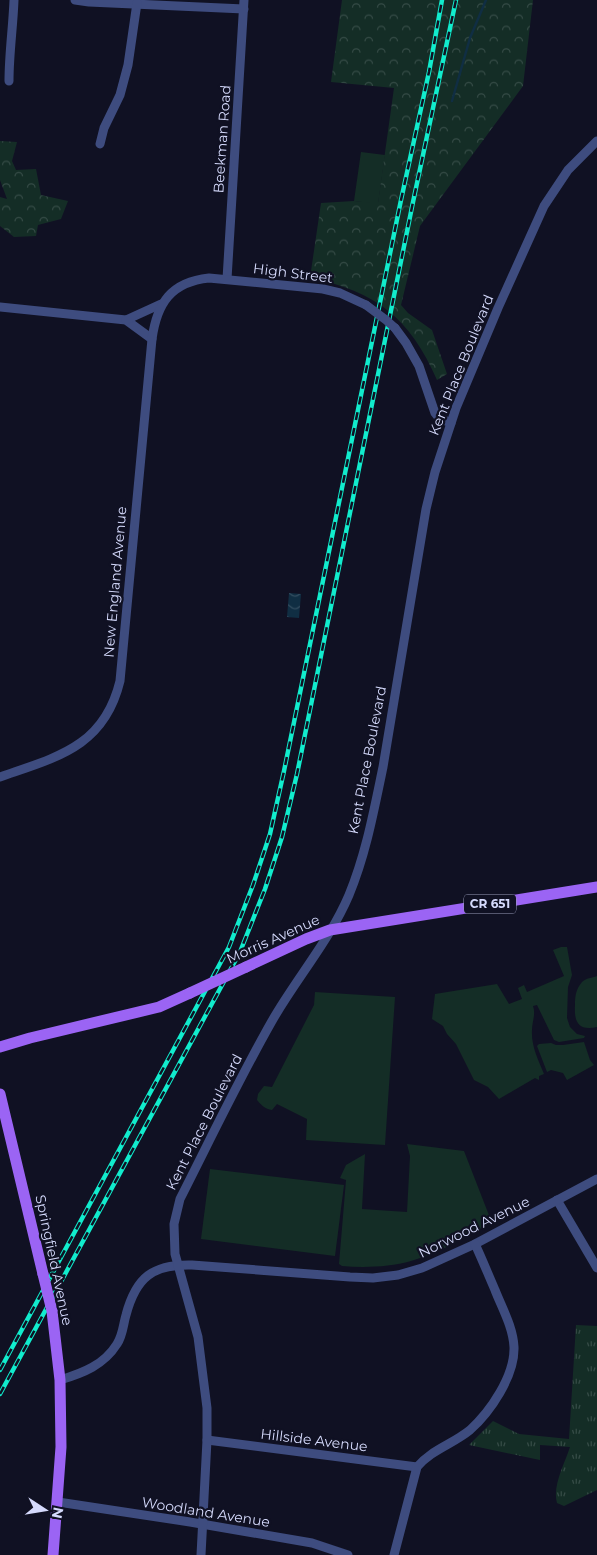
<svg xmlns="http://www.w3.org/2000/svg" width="597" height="1555" font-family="Montserrat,sans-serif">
<defs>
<pattern id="forest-crowns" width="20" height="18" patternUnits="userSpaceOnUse" patternTransform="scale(1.25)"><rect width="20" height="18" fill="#142d26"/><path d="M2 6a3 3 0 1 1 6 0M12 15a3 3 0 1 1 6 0" fill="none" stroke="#354b46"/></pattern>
<pattern id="park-tufts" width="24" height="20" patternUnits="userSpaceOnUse" patternTransform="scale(1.25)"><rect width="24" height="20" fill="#142d26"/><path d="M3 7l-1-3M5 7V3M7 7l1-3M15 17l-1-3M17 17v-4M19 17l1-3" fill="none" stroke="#354b46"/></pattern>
<pattern id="water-waves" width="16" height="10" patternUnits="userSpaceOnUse" patternTransform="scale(1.25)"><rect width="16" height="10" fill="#102e43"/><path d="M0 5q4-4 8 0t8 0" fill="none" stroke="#324c5f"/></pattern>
</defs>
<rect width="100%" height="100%" fill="#101123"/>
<g fill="#142d26">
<path d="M361,152L385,155L378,204L354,201Z"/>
<path d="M561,947H567L572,975L568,987L567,1018L570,1027L577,1034L585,1036L584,1038L559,1042L554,1040L537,1005L533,1006C536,1014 532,1022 532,1030C531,1046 538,1059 544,1074L539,1076V1080L535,1078L499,1099L488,1087L474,1080L456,1044L447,1034L443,1026L432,1019L435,994L497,984L509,1004L522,999L518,988L524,985L527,992L564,976L553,950Z"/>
<path d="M597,976V1027C578,1031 574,1022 575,1005C575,996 576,989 582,982C586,978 592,978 597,976Z"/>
<path d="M315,992L395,997L385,1145L306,1140L307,1119L277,1104L272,1110C265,1109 261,1105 257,1100L258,1094L264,1086L272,1087L314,1005Z"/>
<path d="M584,1042L590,1060L594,1065L567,1080L563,1073L551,1070L547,1072L537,1046L539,1044L551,1043L556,1045H563Z"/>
<path d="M407,1144L464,1151L492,1223C466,1236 440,1253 411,1261C390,1267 364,1268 342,1266L339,1264L346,1180L340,1178L346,1165L365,1154L362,1209L407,1212L410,1156Z"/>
<path d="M210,1169L344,1185L335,1256L201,1239Z"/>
</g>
<g fill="url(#forest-crowns)">
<path d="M342,0H533L523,86L420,226L401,305L408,313L432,330L447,374L437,380C410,318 376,291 310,278L321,203L354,201L378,203L394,88L331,82Z"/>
<path d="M0,141L17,142L12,161L16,170L36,169L41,195L68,201L61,219L38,225L36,236L14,237L0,226V197L7,199L0,180Z"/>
</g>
<path fill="url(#park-tufts)" d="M597,1320V1490L564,1506L557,1503C552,1486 565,1463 570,1447L540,1445V1460L469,1445L493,1421L519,1434L569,1439L576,1325L597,1326Z"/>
<path fill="url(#water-waves)" d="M289,593L301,594L299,618L287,617Z"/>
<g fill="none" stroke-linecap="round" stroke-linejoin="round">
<path stroke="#102e43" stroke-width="2.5" d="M452,101L470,38L486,0"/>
<g stroke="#3e4c7f" stroke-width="9">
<path d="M75,0L89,2L244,9"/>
<path d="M9,81C9,54 13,27 14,0"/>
<path d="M100,144L104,128L120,95L128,65L137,3"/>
<path d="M227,279L244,0"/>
<path d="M0,307L126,320L152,339"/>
<path d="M126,320L161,304"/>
<path d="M395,328L406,343L419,366L435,413L439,418L451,423"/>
<path d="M0,777C57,757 104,747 120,681L152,339C157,303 171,282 209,278L323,289L340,293L366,305"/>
<path d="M557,1200L597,1268"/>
<path d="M60,1380C83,1373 104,1365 117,1344C123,1335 123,1325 126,1315C136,1277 153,1264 192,1265L350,1277L373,1278L398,1275L422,1268L475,1244L597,1179"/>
<path d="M207,1440L417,1467"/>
<path d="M58,1502L190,1522L312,1543L348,1555"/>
<path d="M201,1555L207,1440V1408L198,1337L175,1254L174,1224L180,1199C210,1140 239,1079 272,1021C296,979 330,940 349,895C366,854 374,810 383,767L426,509L435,472L456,408L498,308L544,206L568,170L597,141"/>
<path d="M394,1555L417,1467C431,1450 453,1444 470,1430C490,1412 515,1376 514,1347C513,1327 502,1308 495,1290C488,1274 482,1259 475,1244"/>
</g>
<g stroke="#9b64f4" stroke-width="11">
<path d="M246,967L306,939L330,930L597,887"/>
<path d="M0,1047L30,1038L159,1007L190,993"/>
<path d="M0,1094L43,1274"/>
<path d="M52,1311L60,1380L61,1447L53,1555"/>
</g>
<defs>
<g id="rail">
<path d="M0,1370L229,947L253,885L270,834L284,771L401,200L429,72L442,0"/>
<path d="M0,1394L240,952L265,889L282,837L297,774L413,202L456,0"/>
</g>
</defs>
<use href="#rail" stroke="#11eccd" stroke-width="4.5"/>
<use href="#rail" stroke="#101123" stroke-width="2.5" stroke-dasharray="8" stroke-linecap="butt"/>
<path stroke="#3e4c7f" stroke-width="9" d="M366,305L386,320L395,328"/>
<g stroke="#9b64f4" stroke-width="11">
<path d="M190,993L246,967"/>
<path d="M43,1274L52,1311"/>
</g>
</g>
<g text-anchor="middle" stroke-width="4.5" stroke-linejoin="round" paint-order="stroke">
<rect fill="#101123" stroke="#9a9ebb" stroke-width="1" x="464" y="894.5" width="52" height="19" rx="4"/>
<g font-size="12" font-weight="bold" fill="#d5dafc">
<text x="490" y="908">CR 651</text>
</g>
<g font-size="14" fill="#d5dafc" stroke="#101123">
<text transform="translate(222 139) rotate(-86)" y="5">Beekman Road</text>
<text transform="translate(293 273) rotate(7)" y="5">High Street</text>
<text transform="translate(461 365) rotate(-68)" y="5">Kent Place Boulevard</text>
<text transform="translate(115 582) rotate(-85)" y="5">New England Avenue</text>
<text transform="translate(367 760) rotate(-79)" y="5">Kent Place Boulevard</text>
<text transform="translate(273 939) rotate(-24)" y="5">Morris Avenue</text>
<text transform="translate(204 1122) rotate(-63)" y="5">Kent Place Boulevard</text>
<text transform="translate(474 1227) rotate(-26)" y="5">Norwood Avenue</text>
<text transform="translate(54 1260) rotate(78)" y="5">Springfield Avenue</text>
<text transform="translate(314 1440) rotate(7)" y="5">Hillside Avenue</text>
<text transform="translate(206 1512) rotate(9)" y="5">Woodland Avenue</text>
</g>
</g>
<g transform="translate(45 1510) rotate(102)" stroke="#101123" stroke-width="4" paint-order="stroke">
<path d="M0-4L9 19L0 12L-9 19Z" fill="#d5dafc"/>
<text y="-8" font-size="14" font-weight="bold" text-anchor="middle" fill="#d5dafc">N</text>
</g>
</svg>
